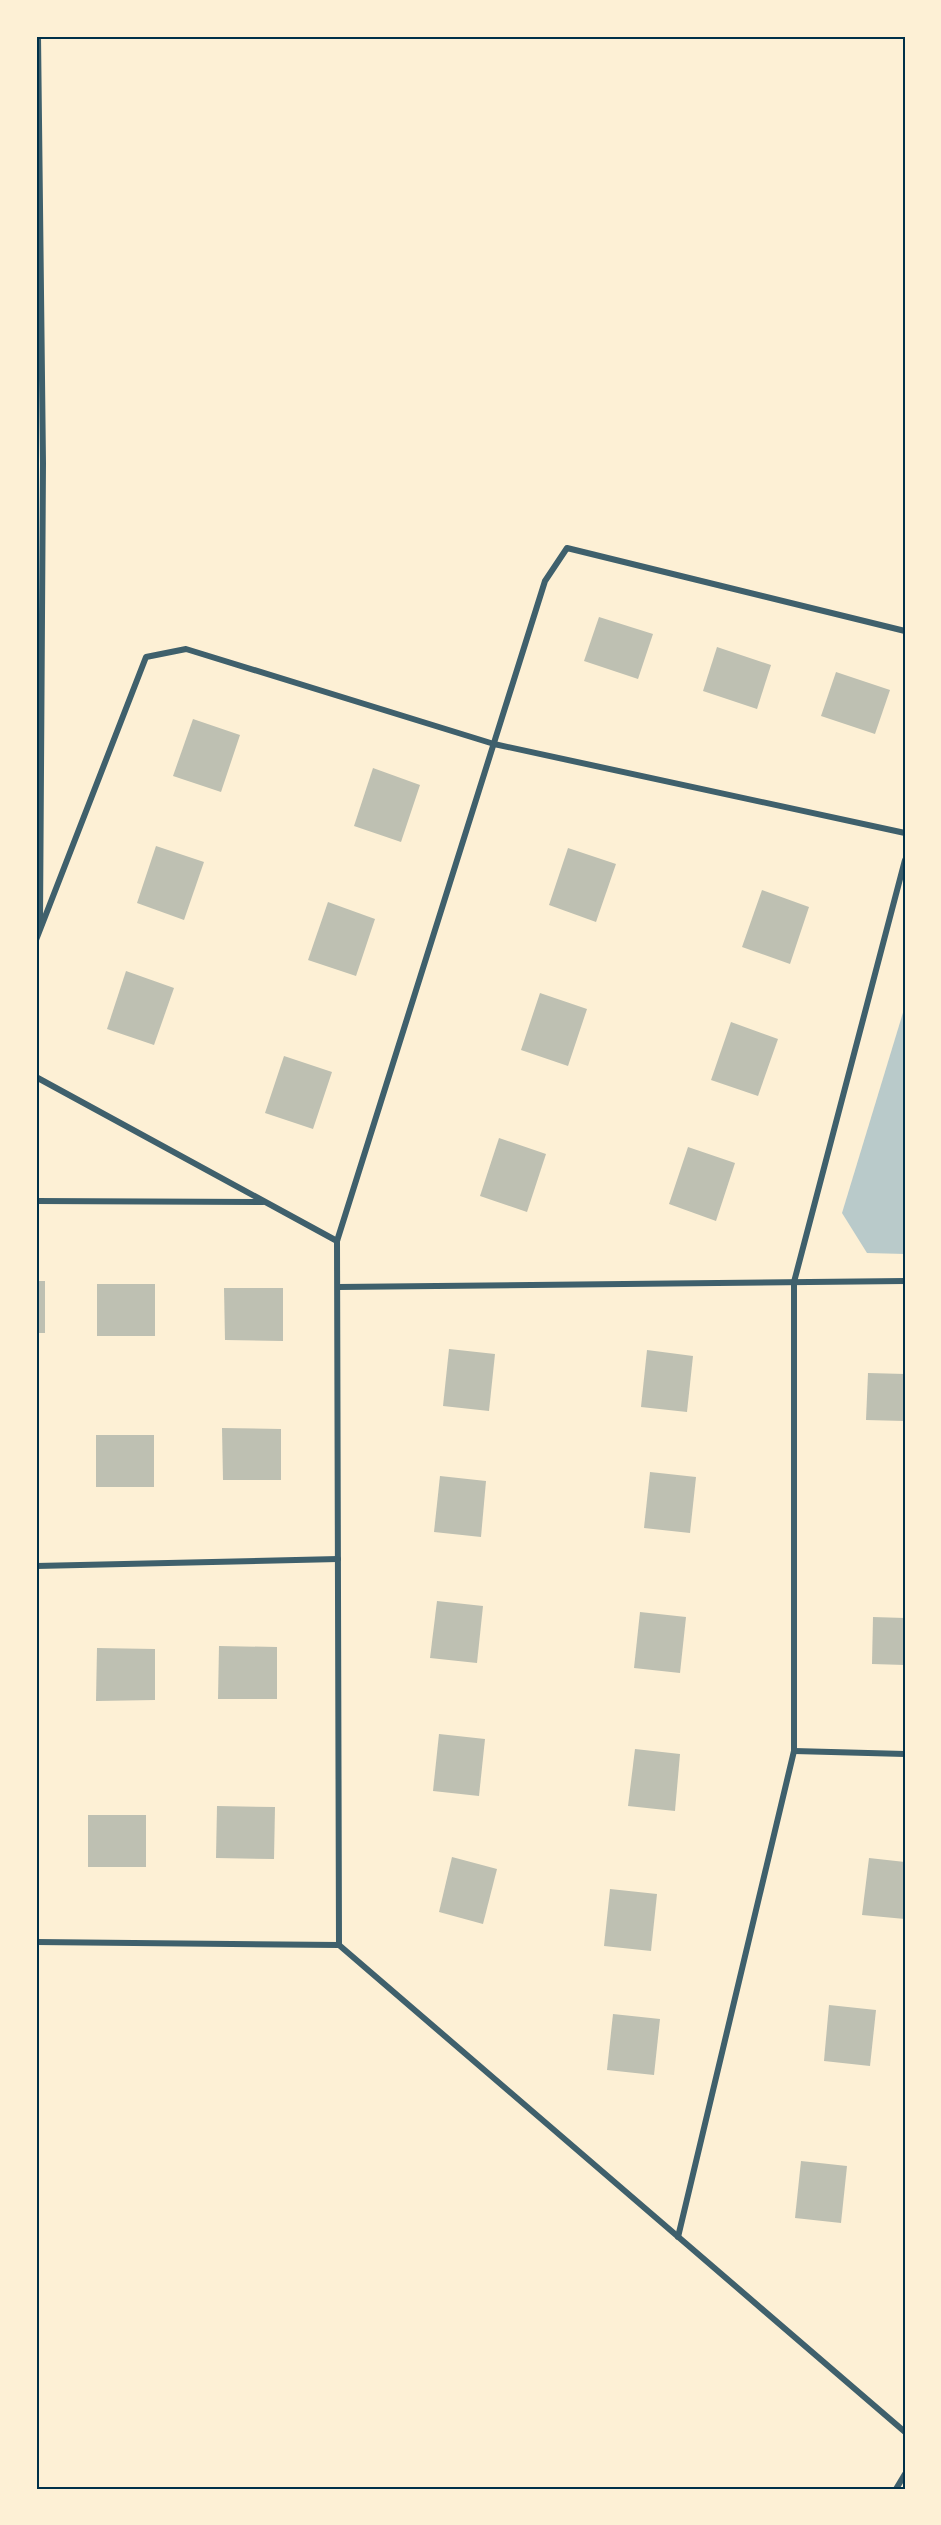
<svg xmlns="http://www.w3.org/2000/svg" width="941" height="2525" font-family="'Roboto Serif',serif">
<rect width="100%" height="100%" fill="#fdf0d5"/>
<path fill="#b9caca" d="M905,1006V1254L867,1253L842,1213Z"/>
<g fill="#bec0b2">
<path d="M599,617L653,634L638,679L584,661Z"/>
<path d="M717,647L771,665L757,709L703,691Z"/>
<path d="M836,672L890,690L875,734L821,716Z"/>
<path d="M193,719L240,735L221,792L173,776Z"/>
<path d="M373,768L420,785L401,842L354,826Z"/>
<path d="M156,846L204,862L184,920L137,903Z"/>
<path d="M568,848L616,864L596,922L549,905Z"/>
<path d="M762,890L809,907L790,964L742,947Z"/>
<path d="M328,902L375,919L356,976L308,960Z"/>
<path d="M126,971L174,988L154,1045L107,1029Z"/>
<path d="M540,993L587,1009L568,1066L521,1050Z"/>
<path d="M731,1022L778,1039L758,1096L711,1080Z"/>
<path d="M284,1056L332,1072L313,1129L265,1113Z"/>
<path d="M499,1138L546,1154L527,1212L480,1196Z"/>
<path d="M688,1147L735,1163L716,1221L669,1204Z"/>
<rect x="36" y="1281" width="9" height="52"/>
<rect x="97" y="1284" width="58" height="52"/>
<path d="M224,1288H283V1341L225,1340Z"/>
<path d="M449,1349L495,1354L489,1411L443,1406Z"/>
<path d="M647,1350L693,1356L687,1412L641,1407Z"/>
<path d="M868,1373L905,1374V1421L866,1420Z"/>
<path d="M222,1428L281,1429V1480H223Z"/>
<rect x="96" y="1435" width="58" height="52"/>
<path d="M650,1472L696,1477L690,1533L644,1528Z"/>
<path d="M440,1476L486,1481L481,1537L434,1532Z"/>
<path d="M437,1601L483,1606L477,1663L430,1658Z"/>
<path d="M640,1612L686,1617L680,1673L634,1668Z"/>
<path d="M873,1617L905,1618V1665L872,1664Z"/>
<path d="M219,1646L277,1647V1699H218Z"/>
<path d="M97,1648L155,1649V1700L96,1701Z"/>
<path d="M439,1734L485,1739L479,1796L433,1791Z"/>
<path d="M635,1749L680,1754L675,1811L628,1806Z"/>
<path d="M217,1806L275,1807L274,1859L216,1858Z"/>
<rect x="88" y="1815" width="58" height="52"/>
<path d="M452,1857L497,1869L483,1924L439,1912Z"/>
<path d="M869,1858L905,1862V1919L862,1915Z"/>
<path d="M610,1889L657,1894L651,1951L604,1946Z"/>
<path d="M829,2005L876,2010L870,2066L824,2061Z"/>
<path d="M613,2014L660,2019L654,2075L607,2070Z"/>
<path d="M801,2161L847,2166L841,2223L795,2218Z"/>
</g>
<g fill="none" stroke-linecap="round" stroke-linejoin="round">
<g stroke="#3f606c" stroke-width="6">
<path d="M38,36L43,463L40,923"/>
<path d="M36,940L146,657L186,649L494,744L905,833"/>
<path d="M36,1077L337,1241"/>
<path d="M36,1201L263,1202"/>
<path d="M338,1287L905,1281"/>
<path d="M36,1566L338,1559"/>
<path d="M794,1751L905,1754"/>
<path d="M36,1942L339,1945L905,2432"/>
<path d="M339,1945L337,1241L545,581L567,548L905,631"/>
<path d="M678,2237L794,1751V1282L905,860"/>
<path d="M896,2489L905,2474"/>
</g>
</g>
<rect width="941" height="2525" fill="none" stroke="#fdf0d5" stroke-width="75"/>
<rect x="38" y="38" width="866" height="2450" fill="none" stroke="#003049" stroke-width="2"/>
</svg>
